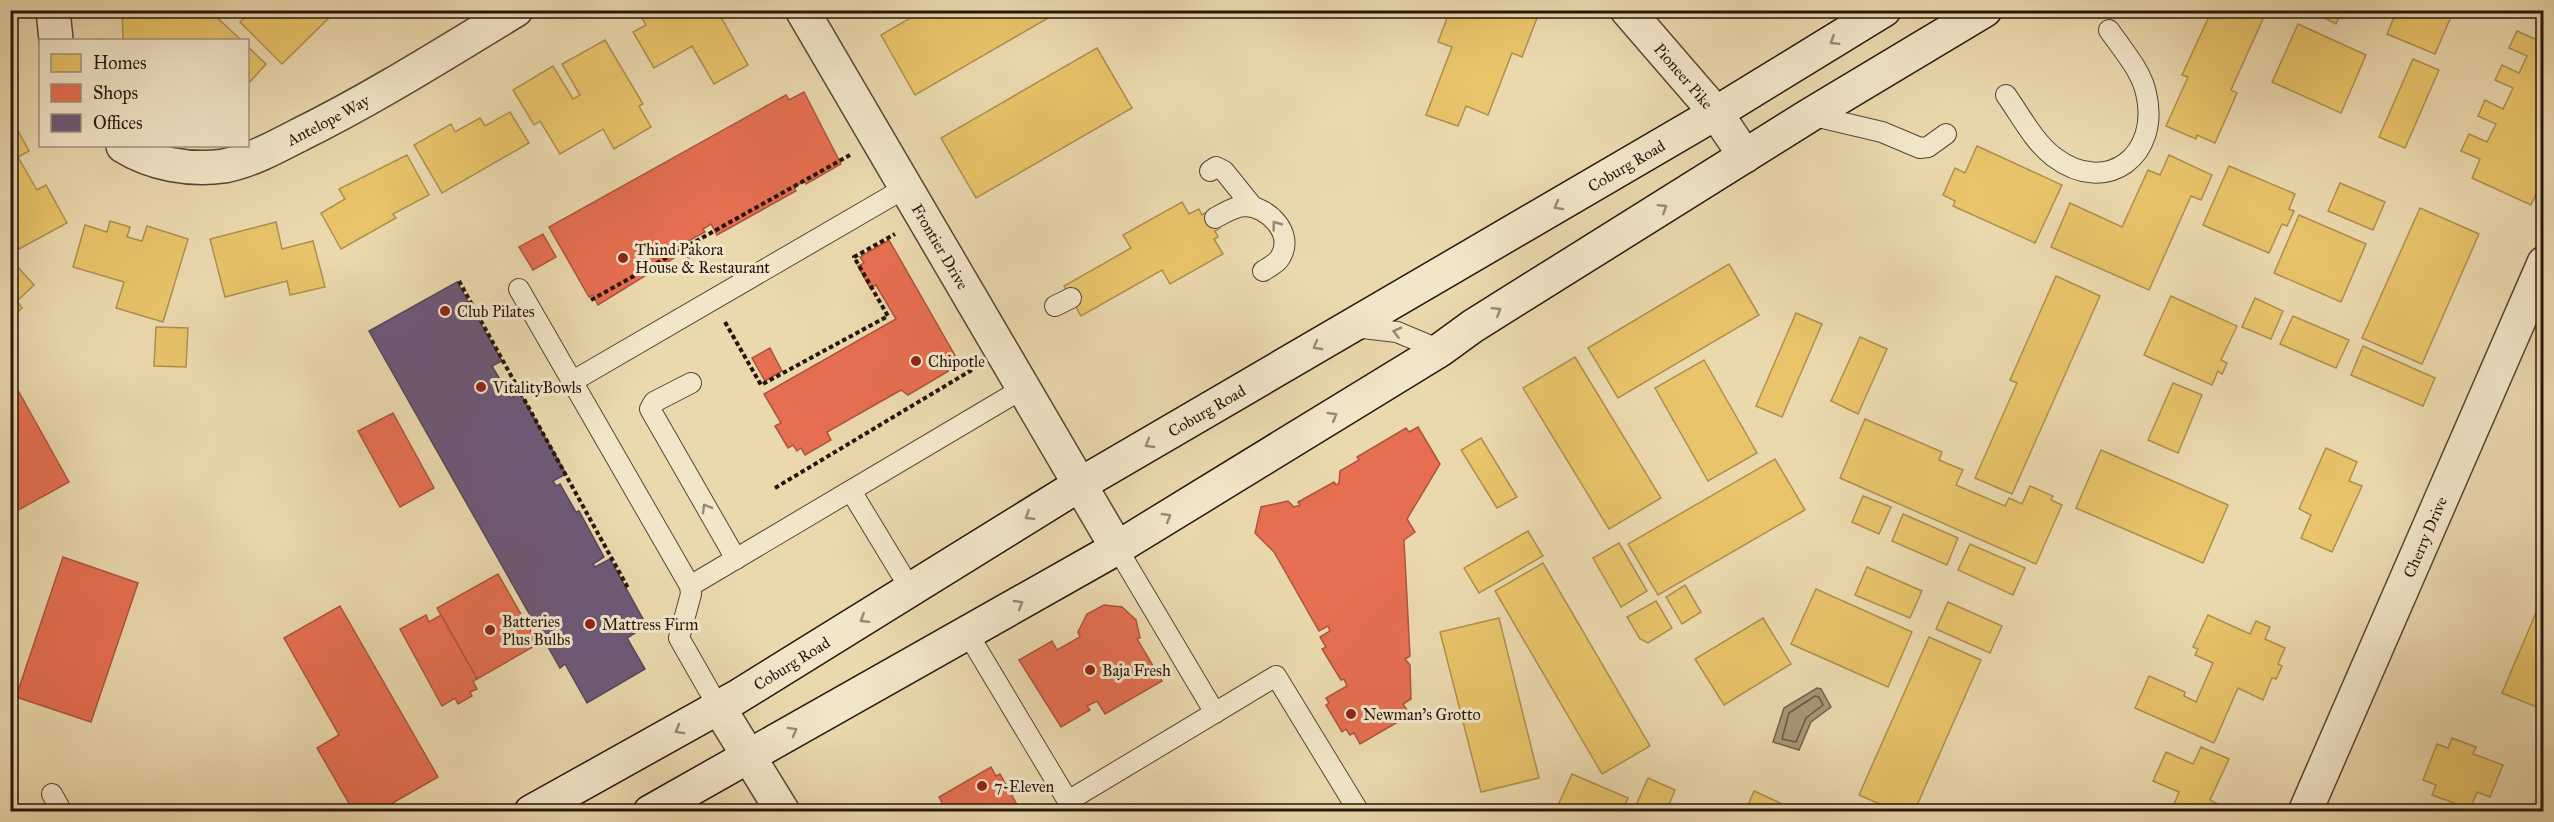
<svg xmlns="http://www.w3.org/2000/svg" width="2554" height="822" font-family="'IM FELL Great Primer',serif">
<rect width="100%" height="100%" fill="#ebd9ae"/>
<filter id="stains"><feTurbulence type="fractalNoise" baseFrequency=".00333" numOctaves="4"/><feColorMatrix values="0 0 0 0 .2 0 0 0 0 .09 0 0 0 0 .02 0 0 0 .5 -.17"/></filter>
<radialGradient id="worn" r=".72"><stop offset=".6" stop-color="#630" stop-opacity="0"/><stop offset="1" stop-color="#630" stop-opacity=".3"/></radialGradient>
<path fill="#a89677" stroke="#74624d" stroke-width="1.5" d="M1817,688L1821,689L1831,707L1811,722L1799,750L1773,742L1784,708Z"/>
<g fill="#e9c46a" stroke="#af904e" stroke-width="1.5">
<path d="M122,10H209L241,40H123Z"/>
<path d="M252,10H337L282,64L240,22Z"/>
<path d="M655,10H670L671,13L676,10H717L748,65L714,84L692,46L654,68L633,32L646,25L642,18Z"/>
<path d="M924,10H1062L915,95L881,35Z"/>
<path d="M1450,10H1518L1537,18L1522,57L1512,53L1488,115L1466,106L1458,126L1426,115L1452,47L1438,42Z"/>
<path d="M2212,10H2267L2231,90L2237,93L2215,143L2197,135L2196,139L2166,126L2188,77L2182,75Z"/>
<path d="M2309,10H2342L2336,24Z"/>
<path d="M2397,10L2453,12L2435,54L2387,34Z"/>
<path d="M2298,24L2366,55L2341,113L2272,82Z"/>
<path d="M2517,31L2544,43V177L2531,205L2472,178L2480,159L2461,151L2469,134L2487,142L2496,124L2478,116L2485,100L2503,109L2513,88L2495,80L2502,65L2519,73L2527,56L2509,48Z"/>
<path d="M605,40L643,104L639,106L651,127L614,149L603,129L560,154L540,121L534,125L513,90L553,66L573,99L580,95L562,64Z"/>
<path d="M248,47L266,64L248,84Z"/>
<path d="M1097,48L1132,108L976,198L941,138Z"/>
<path d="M2413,59L2439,70L2405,148L2379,137Z"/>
<path d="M510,112L529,143L442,193L414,145L451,124L455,132L480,118L485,126Z"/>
<path d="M11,118L29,151L18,157L37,190L46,185L67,223L19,249L10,233Z"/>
<path d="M1977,146L2062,185L2035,243L1953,206L1955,201L1943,195L1955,168L1965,173Z"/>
<path d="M407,155L429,195L393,214L396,218L341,249L321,213L345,199L339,189Z"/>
<path d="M2169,155L2212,175L2201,200L2191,196L2149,290L2051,247L2070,203L2122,227L2148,170L2160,175Z"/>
<path d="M2229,166L2295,194L2289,209L2294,211L2287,226L2282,224L2269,253L2203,225Z"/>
<path d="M2340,183L2385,202L2373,230L2328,211Z"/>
<path d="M1182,202L1189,214L1199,209L1202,215L1210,210L1220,228L1215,231L1218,237L1214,239L1223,254L1170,284L1162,270L1081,316L1064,286L1131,248L1123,235Z"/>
<path d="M2420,208L2479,234L2422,364L2362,338Z"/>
<path d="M2299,215L2366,244L2341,302L2274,273Z"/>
<path d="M110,221L130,227L127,237L142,241L147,226L188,239L163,322L116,308L124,282L73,267L85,225L107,232Z"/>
<path d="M276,222L282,249L313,241L325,287L290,295L287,281L225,297L210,239Z"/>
<path d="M15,264L34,285L17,301L22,308L10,319V268Z"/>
<path d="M1729,264L1759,315L1618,398L1588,348Z"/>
<path d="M2056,276L2100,296L2012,494L1975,478L2017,383L2010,380Z"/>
<path d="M2171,296L2237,326L2221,360L2227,363L2222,374L2218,371L2212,385L2144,355Z"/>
<path d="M2255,298L2283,311L2271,339L2242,327Z"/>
<path d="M1796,313L1822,324L1782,417L1756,406Z"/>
<path d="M2293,316L2349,340L2336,368L2280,344Z"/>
<path d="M156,327L188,328L186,367L154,366Z"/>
<path d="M1860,337L1887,349L1858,414L1831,401Z"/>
<path d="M2363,346L2435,378L2423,406L2351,375Z"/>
<path d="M1575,357L1661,498L1609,529L1523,388Z"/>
<path d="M1704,360L1757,453L1708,481L1655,388Z"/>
<path d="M2173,383L2202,395L2178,453L2148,440Z"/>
<path d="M1865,419L1942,452L1939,460L1963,470L1956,485L2005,506L2009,498L2022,504L2030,486L2053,496L2051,500L2062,505L2036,564L1840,478Z"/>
<path d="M1481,438L1517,497L1497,508L1461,450Z"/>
<path d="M2326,448L2357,462L2349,481L2362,486L2332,552L2301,538L2311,515L2299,509Z"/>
<path d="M2101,450L2228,505L2203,563L2076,508Z"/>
<path d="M1775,459L1805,510L1658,595L1628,544Z"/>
<path d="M2544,488V506L2537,503Z"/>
<path d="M1863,496L1891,507L1879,534L1852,522Z"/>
<path d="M1903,514L1958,538L1947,565L1892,541Z"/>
<path d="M1528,531L1543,556L1479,593L1464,568Z"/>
<path d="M1619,543L1647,591L1621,607L1593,558Z"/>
<path d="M1970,544L2025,568L2013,595L1958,570Z"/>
<path d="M1543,563L1650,746L1602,774L1495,591Z"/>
<path d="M1867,567L1922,591L1910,618L1855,595Z"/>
<path d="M1685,585L1701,612L1682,624L1666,597Z"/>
<path d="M1816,589L1912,632L1888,687L1791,644Z"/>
<path d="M2543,596H2544V710L2502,693Z"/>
<path d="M1656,601L1672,628L1648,643L1640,639L1627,617Z"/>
<path d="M1948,602L2002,626L1990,653L1936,629Z"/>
<path d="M2208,615L2250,634L2256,621L2270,627L2265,639L2285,648L2278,664L2282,666L2276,679L2272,678L2263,700L2238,688L2214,743L2135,708L2149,676L2185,692L2184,696L2196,702L2213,663L2195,655L2198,649L2193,647Z"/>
<path d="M1499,618L1539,778L1481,792L1440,632Z"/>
<path d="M1763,618L1791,664L1724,705L1695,659Z"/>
<path d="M1929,637L1981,660L1914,812H1898L1859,795Z"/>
<path d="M2452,738L2476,747L2473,754L2503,765L2490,797L2477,792L2469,812L2451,809L2454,803L2432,795L2436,785L2423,780L2437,744L2448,748Z"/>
<path d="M2201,747L2229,759L2210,800L2218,804L2215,812H2171L2179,792L2153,781L2166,752L2193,764Z"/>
<path d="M1572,774L1628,798L1622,812H1555Z"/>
<path d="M1648,778L1675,790L1666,812H1633Z"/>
<path d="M1754,791L1800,812H1745Z"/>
</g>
<g fill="#e76f51" stroke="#ad543d" stroke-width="1.5">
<path d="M804,92L841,164L806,184L804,181L794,187L796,191L717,235L711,224L703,229L705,232L670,251L674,258L598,305L593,295L589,297L549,227L786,95L789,100Z"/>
<path d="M543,234L556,257L533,270L519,247Z"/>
<path d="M889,240L957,359L954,361L957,366L908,395L901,390L827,432L831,440L805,455L801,448L797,451L793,445L788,448L775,426L781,423L764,394L896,319L876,285L870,288L858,266L864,263L860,257Z"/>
<path d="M770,348L782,371L765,381L752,358Z"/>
<path d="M10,376L69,482L13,513L10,508Z"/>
<path d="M393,413L434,488L400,507L358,431Z"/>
<path d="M1418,427L1440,464L1407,519L1415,532L1404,540L1410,656L1405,659L1410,665L1411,699L1403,704L1410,715L1360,744L1354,733L1350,735L1346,729L1342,732L1326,705L1329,703L1326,698L1347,686L1344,679L1341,680L1322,649L1326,647L1320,637L1330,631L1328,626L1319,631L1274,552L1255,533L1261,507L1288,501L1294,507L1300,505L1298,502L1334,482L1336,485L1339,483L1340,471L1359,460L1357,457L1406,428L1409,432Z"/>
<path d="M63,557L138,583L91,722L16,697Z"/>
<path d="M498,574L538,644L477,679L437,608Z"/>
<path d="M1104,605L1122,607L1136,620L1140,638L1137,639L1162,681L1105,714L1097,701L1087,706L1090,710L1061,727L1019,660L1052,641L1057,650L1080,637L1078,632L1087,614Z"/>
<path d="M340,606L438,777L377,812H354L317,748L339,735L284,638Z"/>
<path d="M426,615L429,622L441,615L477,679L473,681L477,689L470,692L472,696L458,704L455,698L442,706L400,629Z"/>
<path d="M991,767L996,776L1000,774L1021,812H931L943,805L939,797Z"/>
</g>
<path fill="#6d597a" stroke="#584559" stroke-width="1.5" d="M457,282L502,361L492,366L511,398L520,393L566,474L553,481L556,486L560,484L576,512L579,511L604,557L593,564L595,567L610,559L643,619L630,626L635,633L627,638L645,669L587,703L565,664L560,668L369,331Z"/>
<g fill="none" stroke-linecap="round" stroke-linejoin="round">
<path stroke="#685642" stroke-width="1.5" d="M1815,696L1819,697L1823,705L1806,718L1796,742L1782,739L1789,713Z"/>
<defs>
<g id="lane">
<path d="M2006,95C2021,116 2034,142 2054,157C2107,197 2161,155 2146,93C2141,70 2122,49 2109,30"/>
<path d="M1810,115L1882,132L1920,148L1928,147L1946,134"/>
<path d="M1210,171L1216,167L1224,171L1253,207"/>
<path d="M1215,218C1224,213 1235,206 1246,206C1268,207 1294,233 1281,256C1278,263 1269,267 1263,271"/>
<path d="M519,289L690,586L691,594L679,638L719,708"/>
<path d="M1055,306L1071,298"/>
<path d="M1354,327L1397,332L1440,350"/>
<path d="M573,381L905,188"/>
<path d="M691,383L654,402L650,409L736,559"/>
<path d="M851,491L911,590"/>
<path d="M1117,548L1215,713"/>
<path d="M690,586L1022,389"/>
<path d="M968,634L1068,801L1276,676L1359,812"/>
<path d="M52,794L62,812"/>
</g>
<g id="street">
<path d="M53,10L56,40"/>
<path id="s1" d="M802,10L1117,548"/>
<path id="s2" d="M1627,10L1716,113L1745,156"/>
<path id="s3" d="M123,146C152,164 190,171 224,166C250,161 276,147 299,135C374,98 445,53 516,10"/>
<path d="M719,708L783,812"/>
<path id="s4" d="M2305,812L2544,263"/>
</g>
<g id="secondary">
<path id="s5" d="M531,812L737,697L1079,485L1716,113L1884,10"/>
<path d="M650,812L1117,548L1440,350L1473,326L1810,115L1985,10"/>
</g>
</defs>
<use href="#lane" stroke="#584635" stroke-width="22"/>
<use href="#street" stroke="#584635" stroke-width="36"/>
<use href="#secondary" stroke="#27150d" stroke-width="36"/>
<g stroke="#27150d" stroke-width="4" stroke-dasharray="4.5 3" stroke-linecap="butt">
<path d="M684,248L690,259"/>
<path d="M459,281L628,588"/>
<path d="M591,300L850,155"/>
<path d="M725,322L761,385L888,316L854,257L895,234"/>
<path d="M775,488L975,368"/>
</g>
<use href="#lane" stroke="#f2e6ca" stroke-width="20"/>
<use href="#street" stroke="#f2e6ca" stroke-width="33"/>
<use href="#secondary" stroke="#f2e6ca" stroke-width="33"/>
</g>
<defs><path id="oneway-chevron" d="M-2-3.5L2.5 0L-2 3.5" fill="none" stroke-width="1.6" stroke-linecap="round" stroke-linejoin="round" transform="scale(1.5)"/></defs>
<g stroke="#978875">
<use href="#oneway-chevron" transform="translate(1834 41) rotate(148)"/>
<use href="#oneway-chevron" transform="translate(1558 206) rotate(150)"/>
<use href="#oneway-chevron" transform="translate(1663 208) rotate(-32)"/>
<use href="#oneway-chevron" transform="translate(1276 225) rotate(-127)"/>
<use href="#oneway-chevron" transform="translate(1497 311) rotate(-32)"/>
<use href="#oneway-chevron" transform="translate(1397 332) rotate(-166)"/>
<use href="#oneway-chevron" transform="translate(1317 346) rotate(150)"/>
<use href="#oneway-chevron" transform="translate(1333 416) rotate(-31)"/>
<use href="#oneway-chevron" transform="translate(1149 444) rotate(150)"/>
<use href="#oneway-chevron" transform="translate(706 508) rotate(-120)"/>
<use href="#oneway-chevron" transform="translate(1029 516) rotate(148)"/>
<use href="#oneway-chevron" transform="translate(1167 517) rotate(-31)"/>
<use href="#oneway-chevron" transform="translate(1019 604) rotate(-30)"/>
<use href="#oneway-chevron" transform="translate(864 619) rotate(148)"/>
<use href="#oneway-chevron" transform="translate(679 730) rotate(151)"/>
<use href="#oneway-chevron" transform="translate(793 731) rotate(-29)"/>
</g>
<g fill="#8f2418" stroke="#f2e6ca" stroke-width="2">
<circle cx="623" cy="258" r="6"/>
<circle cx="445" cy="311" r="6"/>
<circle cx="916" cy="361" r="6"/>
<circle cx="481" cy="387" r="6"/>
<circle cx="590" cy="624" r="6"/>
<circle cx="490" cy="630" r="6"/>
<circle cx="1090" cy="670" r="6"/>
<circle cx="1351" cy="714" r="6"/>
<circle cx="982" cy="786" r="6"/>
</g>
<g text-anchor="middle" stroke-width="6" stroke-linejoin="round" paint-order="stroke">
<g font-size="16" fill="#27150d" stroke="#f2e6ca">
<text dy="6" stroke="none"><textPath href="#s2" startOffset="87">Pioneer Pike</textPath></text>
<text dy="6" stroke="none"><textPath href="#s3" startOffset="219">Antelope Way</textPath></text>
<text dy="6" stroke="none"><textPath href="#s5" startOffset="1272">Coburg Road</textPath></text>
<text dy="6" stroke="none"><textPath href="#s1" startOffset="274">Frontier Drive</textPath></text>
<text dy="6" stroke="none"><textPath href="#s5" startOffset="786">Coburg Road</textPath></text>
<text dy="6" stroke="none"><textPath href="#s4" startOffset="300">Cherry Drive</textPath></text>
<text dy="6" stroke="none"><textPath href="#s5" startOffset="300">Coburg Road</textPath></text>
</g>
<g font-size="16" fill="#27150d" stroke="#f2e6ca" text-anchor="start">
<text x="635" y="255">Thind Pakora<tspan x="635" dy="18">House &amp; Restaurant</tspan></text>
<text x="457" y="317">Club Pilates</text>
<text x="928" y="367">Chipotle</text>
<text x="493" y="393">VitalityBowls</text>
<text x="502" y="627">Batteries<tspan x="502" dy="18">Plus Bulbs</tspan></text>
<text x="602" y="630">Mattress Firm</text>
<text x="1102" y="676">Baja Fresh</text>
<text x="1363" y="720">Newman's Grotto</text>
<text x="994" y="792">7-Eleven</text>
</g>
</g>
<rect width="2554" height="822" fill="none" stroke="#ebd9ae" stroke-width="36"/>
<rect x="12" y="12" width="2530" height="798" fill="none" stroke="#27150d" stroke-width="3"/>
<rect x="18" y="18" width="2518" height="786" fill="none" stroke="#27150d" stroke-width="1.5"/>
<rect x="39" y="39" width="210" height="108" fill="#f2e6ca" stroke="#a1927e" stroke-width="1.5"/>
<rect x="51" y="54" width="30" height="18" fill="#e9c46a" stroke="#a1927e" stroke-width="1.5"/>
<text x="93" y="69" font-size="18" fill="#27150d">Homes</text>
<rect x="51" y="84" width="30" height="18" fill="#e76f51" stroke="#a1927e" stroke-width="1.5"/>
<text x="93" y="99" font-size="18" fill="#27150d">Shops</text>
<rect x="51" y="114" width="30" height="18" fill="#6d597a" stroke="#a1927e" stroke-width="1.5"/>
<text x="93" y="129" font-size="18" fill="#27150d">Offices</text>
<rect width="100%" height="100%" filter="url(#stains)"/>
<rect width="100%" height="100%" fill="url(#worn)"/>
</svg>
